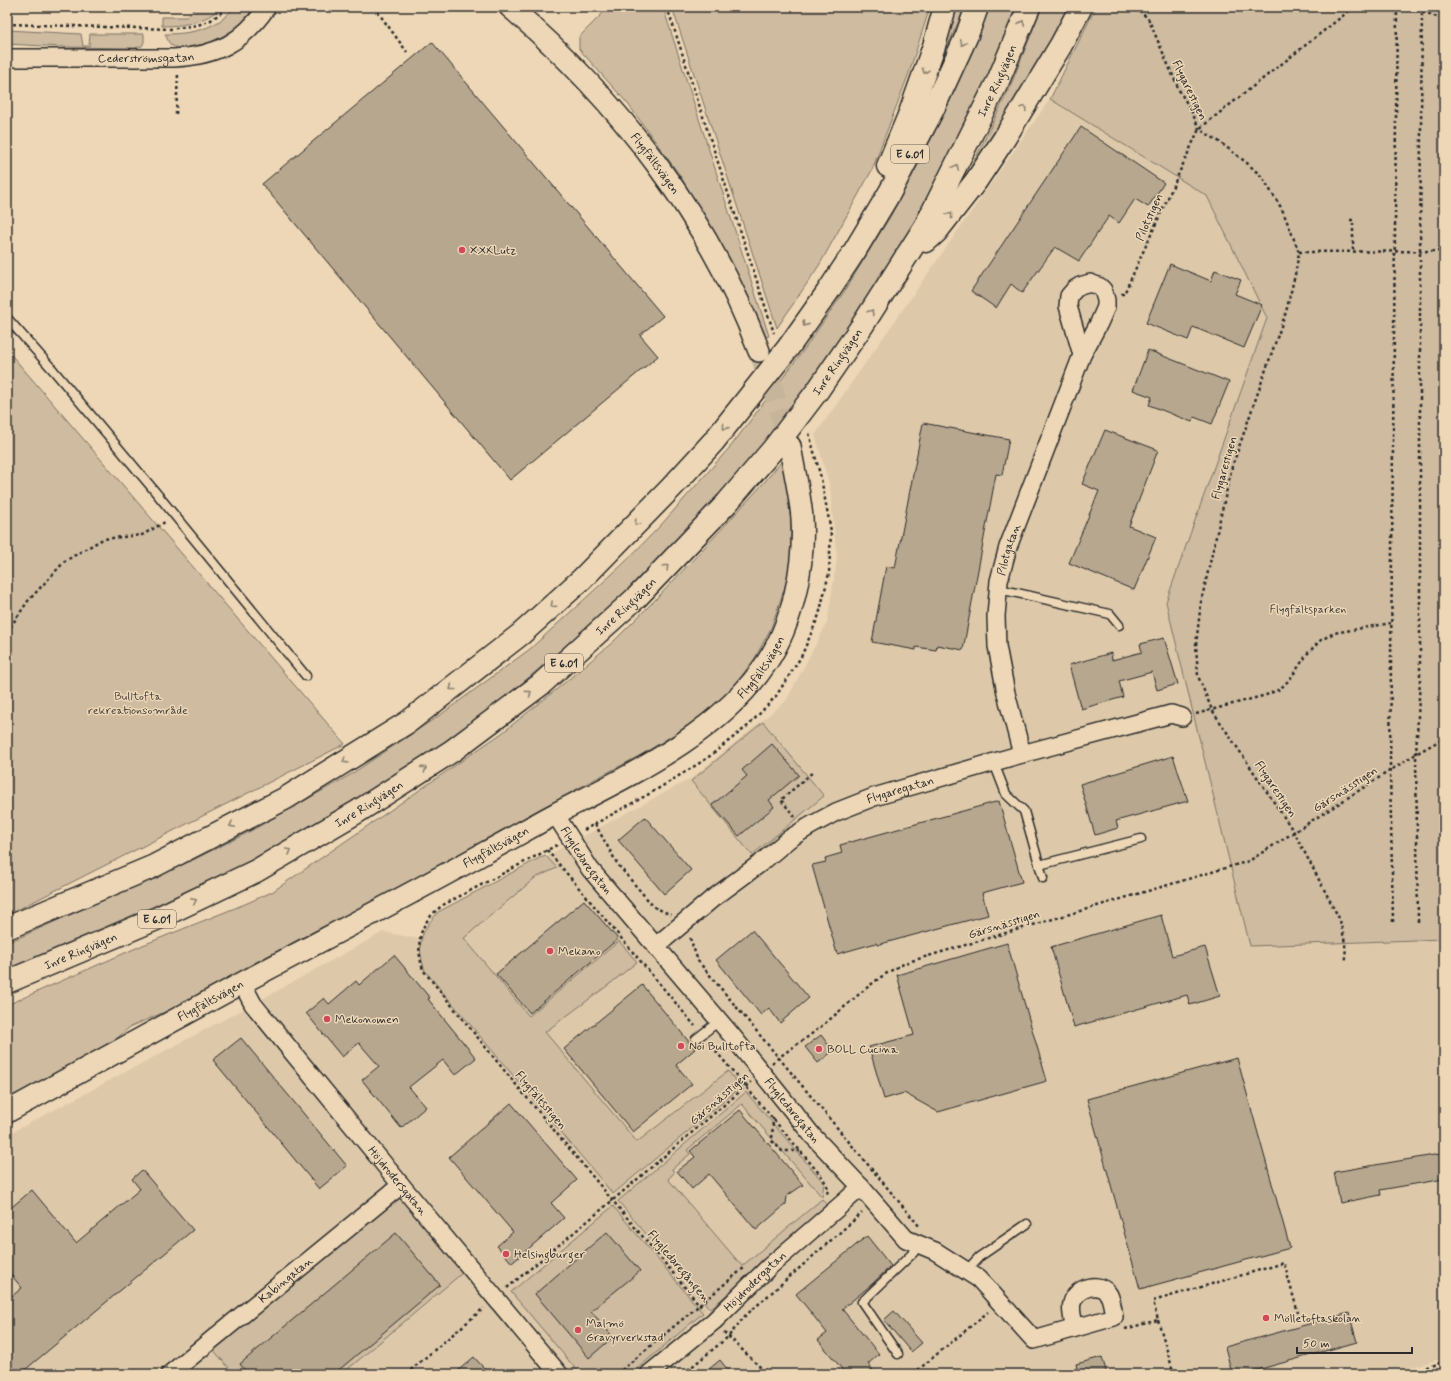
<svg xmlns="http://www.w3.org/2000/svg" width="1451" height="1381" font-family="Mynerve,sans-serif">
<rect width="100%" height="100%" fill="#edd7b6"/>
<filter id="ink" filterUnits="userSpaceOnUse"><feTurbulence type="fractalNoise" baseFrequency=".025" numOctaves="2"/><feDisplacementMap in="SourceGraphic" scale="8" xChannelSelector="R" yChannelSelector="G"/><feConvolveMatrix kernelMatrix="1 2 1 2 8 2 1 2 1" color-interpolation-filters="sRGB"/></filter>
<g filter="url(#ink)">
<path fill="#ddc9aa" d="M1050,99L1207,196L1267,318L1166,602L1250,946L1444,939V1358L1387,1374H7V1135L253,1004L383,932L420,939L453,906L690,779L786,701L827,623L837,559L830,487L815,435Z"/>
<g fill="#cebba0" stroke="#7c7366">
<path d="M196,7H222C205,22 185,26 162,26V17H186Z"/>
<path d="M234,7H254C249,15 243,22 236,28C223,38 186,56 171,45C168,42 167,38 165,34C191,34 218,29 234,7Z"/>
<path d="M609,7H663L769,336L765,337L728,258L679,174L628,104L579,49V37Z"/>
<path d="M672,7H930L909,73L872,170L820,264L777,328Z"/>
<path d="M953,7H965L936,72Z"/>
<path d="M990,7H1016L1000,48L972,111L910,232L837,345L755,455L640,579L589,626L500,702L408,768L252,860L154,906L7,969V943L195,859L247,833L350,775L443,713L530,649L622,565L661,525L731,446L803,351L844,292L891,215L918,165L947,107Z"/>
<path d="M1042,7H1073L958,194L1010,87Z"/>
<path d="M1096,7H1444V939L1250,946L1166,602L1267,318L1207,196L1050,99Z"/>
<path d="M7,30L81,34L83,46H89L90,34H144V42L142,46L135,48L63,47L7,44Z"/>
<path d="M7,350L345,744L7,915Z"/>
<path d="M782,461L789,501L791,527V552L787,581L771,628L755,658L734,686L712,708L681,730L641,755L595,779L379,898L205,990L176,1007L130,1027L108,1046L7,1100V1005L143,945L245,904L272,892L502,733L557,689L613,642L660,595L717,534L761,486Z"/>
<path d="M763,722L824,796L752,855L691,781Z"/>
<path d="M545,855L557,868L535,878L464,938L529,1016L619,941L637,962L611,983L545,1032L637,1142L728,1071L741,1087L613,1194L425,971C416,944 420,933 438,912Z"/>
<path d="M746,1092L824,1183L822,1197L742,1104L687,1150L690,1154L672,1169L674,1173L668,1179L742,1266L822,1199L829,1208L710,1309L618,1201Z"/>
<path d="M401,1190L467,1269L342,1374H234L211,1347Z"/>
<path d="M613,1206L703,1313L631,1374H580L511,1292Z"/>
</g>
<g fill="#b7a78f" stroke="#2b2b2b">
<path d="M432,42L663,316L640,335L658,356L510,480L262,184Z"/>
<path d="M1081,127L1164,183L1148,207L1135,199L1119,223L1109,216L1079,261L1055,247L1022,293L1011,284L996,308L971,291Z"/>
<path d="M1170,264L1211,281L1215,270L1241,280L1235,294L1262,305L1244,348L1193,327L1188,340L1146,323Z"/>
<path d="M1148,350L1229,382L1212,424L1194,417L1192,422L1149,405L1152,397L1133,390Z"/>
<path d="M923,423L1009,439L1002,475L996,474L963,650L937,645L936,650L916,647V650L872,642L886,566L895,568Z"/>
<path d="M1105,430L1158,450L1129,526L1156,537L1134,590L1069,563L1099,491L1082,484Z"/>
<path d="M1164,638L1178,684L1157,690L1152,672L1119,681L1123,697L1081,709L1069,665L1111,653L1112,660L1142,652L1140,644Z"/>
<path d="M772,744L799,775L769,800L774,807L739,836L712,805L747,776L742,770Z"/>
<path d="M1173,756L1188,801L1116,821L1118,828L1095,835L1080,784Z"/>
<path d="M999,801L1022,882L982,893L988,915L877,945L876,943L837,954L812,865L826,862L825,858L842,853L840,845Z"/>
<path d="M645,817L691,870L664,894L618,840Z"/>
<path d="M584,900L618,939L530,1013L496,974Z"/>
<path d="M1161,915L1172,956L1205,947L1220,996L1190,1005L1187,995L1074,1027L1051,947Z"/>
<path d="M752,930L809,998L780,1023L769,1008L761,1015L716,960Z"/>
<path d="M1007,943L1047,1081L938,1112L904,1093L884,1099L869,1047L914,1035L897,975Z"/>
<path d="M394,955L430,998L428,999L476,1058L455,1075L443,1060L409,1087L426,1107L401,1128L362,1080L379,1066L359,1043L342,1057L306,1013L324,998L329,1004L356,981L359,985Z"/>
<path d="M642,985L695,1049L676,1065L692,1084L633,1132L564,1049Z"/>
<path d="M821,1035L833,1051L818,1063L805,1047Z"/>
<path d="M241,1038L347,1166L319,1189L213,1060Z"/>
<path d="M1237,1058L1290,1248L1140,1289L1087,1099Z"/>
<path d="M511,1103L577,1180L551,1203L564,1218L512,1263L497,1246L513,1232L449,1157Z"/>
<path d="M740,1110L803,1185L787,1196L786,1204L756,1230L709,1174L692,1189L677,1171L695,1157L690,1151Z"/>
<path d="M1440,1154L1444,1179L1380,1190L1381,1195L1340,1203L1334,1172Z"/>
<path d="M142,1170L193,1230L20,1374H7V1300L22,1288L7,1270V1211L32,1190L76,1243L140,1189L132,1179Z"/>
<path d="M607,1232L640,1271L591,1311L613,1337L589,1358L535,1294Z"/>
<path d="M396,1233L440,1285L334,1374H248L240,1364Z"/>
<path d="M867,1236L891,1266L871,1285L842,1309L879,1354L868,1364L876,1374H846L818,1340L827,1333L796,1294Z"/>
<path d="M894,1311L922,1343L911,1352L884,1320Z"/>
<path d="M1349,1313L1357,1342L1243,1374H1232L1225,1347Z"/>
<path d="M474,1357L489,1374H454Z"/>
<path d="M1102,1357L1107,1374H1078L1076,1364Z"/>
<path d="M720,1360L731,1374H703Z"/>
</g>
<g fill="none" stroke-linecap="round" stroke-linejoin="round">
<path stroke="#c6b59a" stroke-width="21" stroke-dasharray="21 10" stroke-linecap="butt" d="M759,351L774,393L790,446"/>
<defs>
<g id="service">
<path d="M7,318L54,371L153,489L306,676"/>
<path d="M999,589L1110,614L1119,625"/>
<path d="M994,763L1006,794L1024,811L1043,878"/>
<path d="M1039,865L1141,839"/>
<path d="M696,1039L719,1021"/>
<path d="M966,1271L979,1257L1027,1224"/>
<path d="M898,1354L862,1302L914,1252L918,1244"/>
</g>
<g id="minor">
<path id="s1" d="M7,58H174C217,56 243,42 267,7"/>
<path id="s2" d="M1022,754L1006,693L997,646L996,616L999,581L1008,547L1082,355L1068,306L1069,296L1075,289L1080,286L1090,283L1100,287L1103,290L1106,300V307L1099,323L1082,355"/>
<path id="s3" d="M555,814L590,869L733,1037L812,1135L861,1187L906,1239L935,1251L979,1279L1034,1340L1114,1317C1113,1310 1112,1301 1109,1295C1100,1280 1076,1287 1072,1303C1070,1311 1073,1320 1075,1328"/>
<path id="s4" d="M656,946L712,899L762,862L789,839L810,826L836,812L874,797L1022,754L1171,714L1182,717"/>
<path id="s5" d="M242,983L253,1004L401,1185L559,1374"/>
<path id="s6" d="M170,1374L401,1185"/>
<path id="s7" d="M649,1374L714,1321L770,1266L842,1204L861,1187"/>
</g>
<g id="tertiary">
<path id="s8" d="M510,7C617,99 709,217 759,351"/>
<path id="s9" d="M7,1112C86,1069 164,1026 242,983C324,939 407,896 488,851C511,839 534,825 557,813C630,775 721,733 767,662C793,623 805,564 802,518C800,494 794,470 790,446"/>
</g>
<g id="motorway">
<path d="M888,166L910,113L934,46L945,7"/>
<path d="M926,241L936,232L976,181L1004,139L1061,45L1081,7"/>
<path d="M7,928L152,867L286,798L408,722L521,634L582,579L671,488L714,441L788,348L827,293L854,252L890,192L933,109L967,35L977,7"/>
<path id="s10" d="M7,982L156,919L256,871L357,812L452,751L540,685L637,597L727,503L774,448L818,390L862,326L925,227L998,81L1029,7"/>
</g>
</defs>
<use href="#service" stroke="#2b2b2b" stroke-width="11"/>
<use href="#minor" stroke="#2b2b2b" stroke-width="20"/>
<use href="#tertiary" stroke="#2b2b2b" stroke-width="24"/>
<use href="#motorway" stroke="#2b2b2b" stroke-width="25"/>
<g stroke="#2b2b2b" stroke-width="2.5" stroke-dasharray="3 3" stroke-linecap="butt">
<path d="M374,7L407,52"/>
<path d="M667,7L774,333"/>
<path d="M1134,7L1148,18L1179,90L1192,112L1199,129L1217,140L1247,163L1262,177L1282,209L1299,252L1295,275L1286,312L1232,467L1201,602L1196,645L1198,676L1212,710L1294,832L1340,920L1345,943L1346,960"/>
<path d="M1387,7L1422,11L1444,20"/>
<path d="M7,24L170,29L198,25L211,20L222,12L227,7"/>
<path d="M176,114L178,74"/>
<path d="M1350,220H1353V252"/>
<path d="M1299,252L1444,251"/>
<path d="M1121,294H1124L1199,129L1354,7"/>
<path d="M7,568V576"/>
<path d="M7,632L28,601L65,561L103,539L142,535L165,522"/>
<path d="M1196,714L1266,695L1280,689L1290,679L1308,653L1321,640L1334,633L1391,623"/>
<path d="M795,817L781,800L814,771"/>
<path d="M595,824L618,865L654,907L671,915"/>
<path d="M584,830L656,790L706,759L749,725L776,696L801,657L819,615L829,573L831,531L821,478L809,433"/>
<path d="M557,845L443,905C419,923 415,942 423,970L508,1075L703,1309"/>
<path d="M547,850L695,1026"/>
<path d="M1393,922L1390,770L1397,7"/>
<path d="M1418,922L1416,754L1420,679V252L1422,7"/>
<path d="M690,938L698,961L920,1227"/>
<path d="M708,1042L823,1178L828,1188L827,1195"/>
<path d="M772,1063C789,1049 808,1038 824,1024C852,1002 875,976 908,962L1249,861L1416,754L1444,738"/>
<path d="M773,1117L772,1141L782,1151H800"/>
<path d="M507,1288L613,1200L751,1082"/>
<path d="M1158,1320L1174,1374"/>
<path d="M1125,1329L1158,1320L1153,1301L1284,1263L1298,1313"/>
<path d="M724,1332L760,1367L769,1374"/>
<path d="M406,1374L484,1308"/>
<path d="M617,1374L745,1267"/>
<path d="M683,1374L728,1337L745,1316L862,1213"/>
<path d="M913,1374L988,1312"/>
<path d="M1403,1374L1444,1362"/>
</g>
<use href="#service" stroke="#edd7b6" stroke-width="8"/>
<use href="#minor" stroke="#edd7b6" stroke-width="17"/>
<use href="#tertiary" stroke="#edd7b6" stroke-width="21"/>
<use href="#motorway" stroke="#edd7b6" stroke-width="22"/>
</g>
<defs><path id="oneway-chevron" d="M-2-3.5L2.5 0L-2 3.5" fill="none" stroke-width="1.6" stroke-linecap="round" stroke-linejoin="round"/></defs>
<g stroke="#8c8170">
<use href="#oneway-chevron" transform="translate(1022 23) rotate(-67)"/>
<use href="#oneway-chevron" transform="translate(963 43) rotate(114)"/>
<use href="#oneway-chevron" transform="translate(925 71) rotate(109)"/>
<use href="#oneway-chevron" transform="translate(1024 108) rotate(-58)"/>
<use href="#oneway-chevron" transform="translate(956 167) rotate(-63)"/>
<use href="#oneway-chevron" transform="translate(950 215) rotate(-52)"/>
<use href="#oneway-chevron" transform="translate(871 312) rotate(-58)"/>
<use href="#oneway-chevron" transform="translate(805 324) rotate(125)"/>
<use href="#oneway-chevron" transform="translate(725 427) rotate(129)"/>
<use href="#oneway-chevron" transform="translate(637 523) rotate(134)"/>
<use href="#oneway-chevron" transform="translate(666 567) rotate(-46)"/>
<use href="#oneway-chevron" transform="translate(553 605) rotate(138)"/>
<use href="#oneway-chevron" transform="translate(452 688) rotate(142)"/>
<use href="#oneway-chevron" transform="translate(529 693) rotate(-37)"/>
<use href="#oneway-chevron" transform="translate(345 761) rotate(148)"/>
<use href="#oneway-chevron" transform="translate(424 769) rotate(-33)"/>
<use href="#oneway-chevron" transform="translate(232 825) rotate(153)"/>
<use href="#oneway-chevron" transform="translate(289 851) rotate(-30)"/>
<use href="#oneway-chevron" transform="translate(194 901) rotate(-26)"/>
</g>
</g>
<g fill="#d1495b" stroke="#edd7b6" stroke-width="1.5">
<circle cx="462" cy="250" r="4"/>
<circle cx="550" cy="951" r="4"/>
<circle cx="327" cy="1019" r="4"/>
<circle cx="681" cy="1046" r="4"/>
<circle cx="819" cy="1049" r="4"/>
<circle cx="506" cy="1254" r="4"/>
<circle cx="1266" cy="1318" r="4"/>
<circle cx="578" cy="1330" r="4"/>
</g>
<g text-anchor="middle" stroke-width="3" stroke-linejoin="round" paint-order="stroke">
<g fill="#edd7b6" stroke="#655f55" stroke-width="1">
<rect x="891" y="145" width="38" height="18" rx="3"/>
<rect x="545" y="654" width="38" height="18" rx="3"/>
<rect x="138" y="910" width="38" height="18" rx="3"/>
</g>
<g font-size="11" font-weight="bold" fill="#2b2b2b">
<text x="910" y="158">E 6.01</text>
<text x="564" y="667">E 6.01</text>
<text x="157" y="923">E 6.01</text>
</g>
<g font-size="12" fill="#2b2b2b" stroke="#edd7b6">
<text dy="4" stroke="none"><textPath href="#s1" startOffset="139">Cederströmsgatan</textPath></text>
<text dy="4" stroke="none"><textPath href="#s10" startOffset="1377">Inre Ringvägen</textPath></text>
<text transform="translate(1190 90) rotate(64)" y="4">Flygarestigen</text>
<text dy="4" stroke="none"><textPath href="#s8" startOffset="214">Flygfältsvägen</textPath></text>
<text transform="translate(1149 217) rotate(-66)" y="4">Pilotstigen</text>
<text dy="4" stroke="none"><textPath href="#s10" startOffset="1053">Inre Ringvägen</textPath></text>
<text transform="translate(1224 468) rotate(-74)" y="4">Flygarestigen</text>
<text dy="4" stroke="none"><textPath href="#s2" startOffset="209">Pilotgatan</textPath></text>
<text dy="4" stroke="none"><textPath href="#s10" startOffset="729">Inre Ringvägen</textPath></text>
<text dy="4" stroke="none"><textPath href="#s9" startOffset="880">Flygfältsvägen</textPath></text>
<text transform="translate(1276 789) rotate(56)" y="4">Flygarestigen</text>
<text transform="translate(1345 789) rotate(-33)" y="4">Gärsnässtigen</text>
<text dy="4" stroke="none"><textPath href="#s4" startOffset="293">Flygaregatan</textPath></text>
<text dy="4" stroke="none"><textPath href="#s10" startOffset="404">Inre Ringvägen</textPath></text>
<text dy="4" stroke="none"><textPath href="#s9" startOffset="556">Flygfältsvägen</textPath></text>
<text dy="4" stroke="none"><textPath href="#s3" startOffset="56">Flygledaregatan</textPath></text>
<text transform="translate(1004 924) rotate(-17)" y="4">Gärsnässtigen</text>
<text dy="4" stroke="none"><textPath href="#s10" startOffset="80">Inre Ringvägen</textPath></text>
<text dy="4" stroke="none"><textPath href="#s9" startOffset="232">Flygfältsvägen</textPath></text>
<text transform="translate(719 1098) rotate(-41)" y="4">Gärsnässtigen</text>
<text transform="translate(541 1100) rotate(50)" y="4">Flygfältsstigen</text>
<text dy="4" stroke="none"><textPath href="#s3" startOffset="380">Flygledaregatan</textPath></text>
<text dy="4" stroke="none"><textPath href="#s5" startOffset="252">Höjdrodersgatan</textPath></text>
<text transform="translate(679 1266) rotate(50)" y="4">Flygledaregången</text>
<text dy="4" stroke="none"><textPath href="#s6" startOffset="149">Kabingatan</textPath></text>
<text dy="4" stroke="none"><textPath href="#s7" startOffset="141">Höjdrodergatan</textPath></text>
</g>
<g font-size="12" fill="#2b2b2b" stroke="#edd7b6" text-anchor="start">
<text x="470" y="254">XXXLutz</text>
<text x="558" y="955">Mekano</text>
<text x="335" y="1023">Mekonomen</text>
<text x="689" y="1050">Noi Bulltofta</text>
<text x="827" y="1053">BOLL Cucina</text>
<text x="514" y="1258">Helsingburger</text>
<text x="1274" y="1322">Mölletoftaskolan</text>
<text x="586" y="1327">Malmö<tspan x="586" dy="14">Gravyrverkstad</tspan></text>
</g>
<g font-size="12" fill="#43413d" stroke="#edd7b6">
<text x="1308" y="613">Flygfältsparken</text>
<text x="138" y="700">Bulltofta<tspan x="138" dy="14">rekreationsområde</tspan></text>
</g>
</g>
<rect width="1451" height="1381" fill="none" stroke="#edd7b6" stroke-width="24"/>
<rect x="12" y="12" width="1427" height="1357" fill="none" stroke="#2b2b2b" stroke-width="1.5" filter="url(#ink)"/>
<path d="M1297 1347v6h115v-6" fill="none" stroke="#2b2b2b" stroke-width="2"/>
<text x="1303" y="1347" font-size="12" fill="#2b2b2b" stroke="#edd7b6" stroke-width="3" paint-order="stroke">50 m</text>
</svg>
